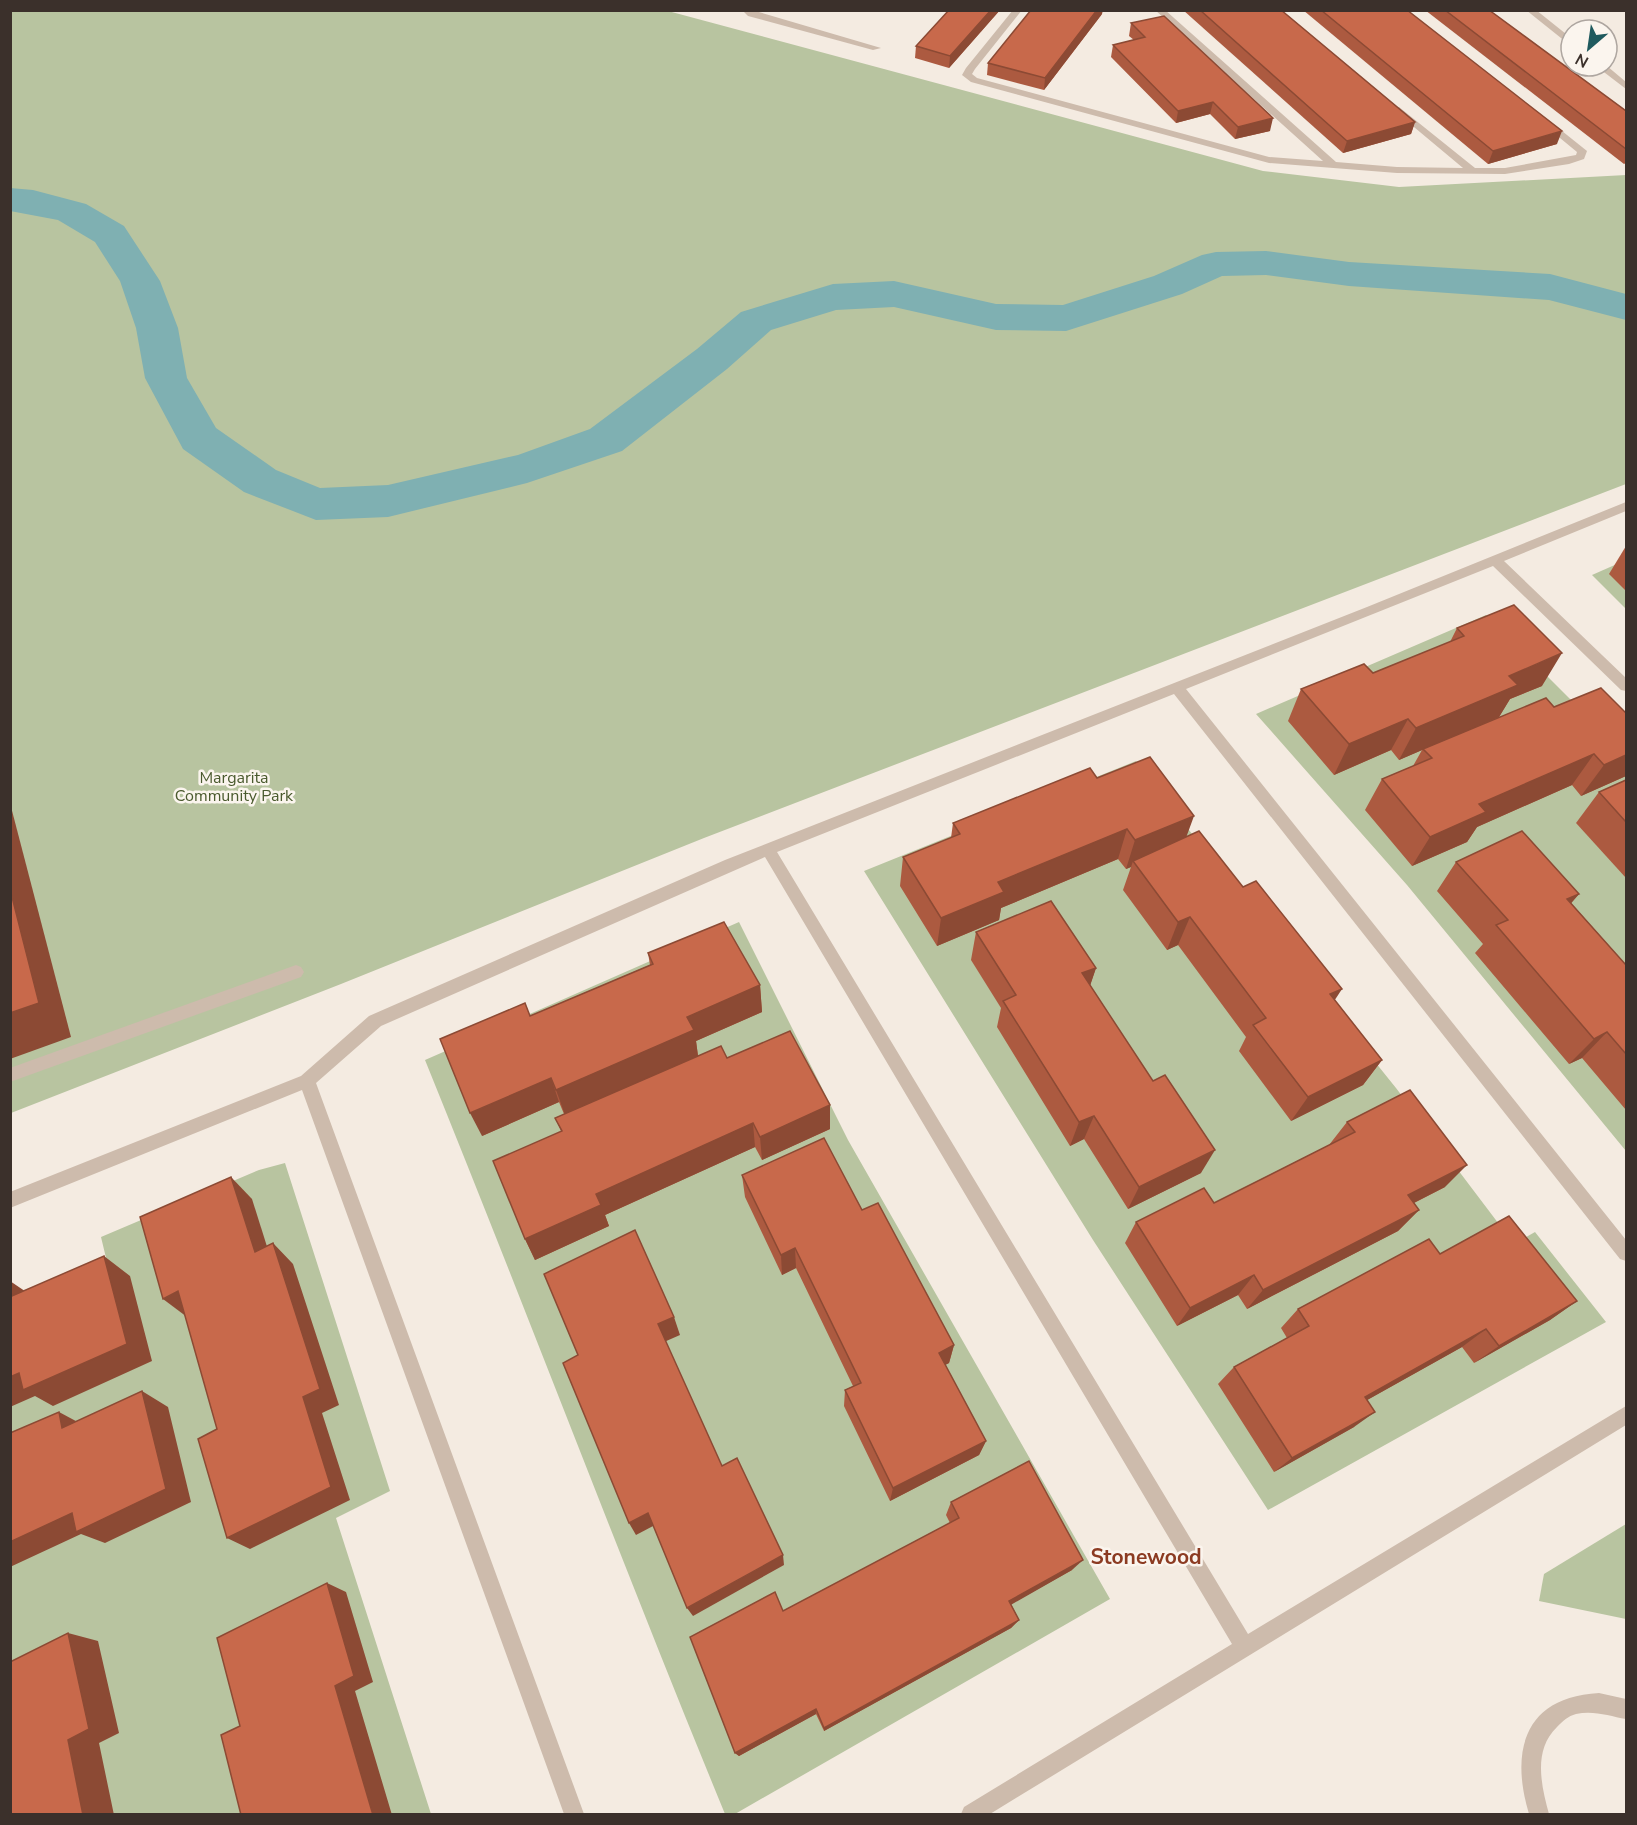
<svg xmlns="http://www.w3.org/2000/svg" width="1637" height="1825" font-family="'Nunito Sans',sans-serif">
<rect width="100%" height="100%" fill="#f4ebe1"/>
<g fill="#b8c4a0">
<path d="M11,11H668L1263,171L1399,187L1626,175V484L704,838L341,984L11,1113Z"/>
<path d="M1626,560V609L1592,575Z"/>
<path d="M1486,615L1626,755V1151L1407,885L1256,714Z"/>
<path d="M1136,761L1202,847L1396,1088L1514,1244L1535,1232L1606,1322L1268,1510L1093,1240L864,871Z"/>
<path d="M739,922L848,1140L1110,1599L735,1814H725C622,1564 527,1311 425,1060Z"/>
<path d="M285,1163L390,1491L336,1518L431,1814H11V1301L107,1262L101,1237L259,1170Z"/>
<path d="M1626,1524V1619L1539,1601L1544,1574Z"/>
</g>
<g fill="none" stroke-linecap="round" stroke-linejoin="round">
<path fill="#7fb0b2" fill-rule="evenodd" d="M10,188L33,190L86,204L124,226L160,281L178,328L187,378L216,428L276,470L320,488L388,485L518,455L590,429L697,349L741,312L833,284L894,281L996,304L1063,305L1154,276L1202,255L1216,252L1266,251L1349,262L1550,274L1626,294V320L1549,300L1349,286L1266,275L1222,276L1182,294L1066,331L996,330L894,307L836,310L771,330L727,369L622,451L527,483L388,517L316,520L244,492L183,449L145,378L136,328L120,281L95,242L58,220L10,211Z"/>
<g fill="#cdbbac" fill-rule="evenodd">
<path d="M742,10H752L881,48L873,50L748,16Z"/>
<path d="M1013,10H1022L975,69L972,74L977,78L1269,157L1323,161L1155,10H1165L1336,162L1397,167L1463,168L1396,112L1394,110L1399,107L1475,168H1505L1576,155L1577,152L1543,124L1542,122L1547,119L1587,151L1584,159L1569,164L1505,174L1397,173L1269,163L971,82L962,75L966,68Z"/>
<path d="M1526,10H1536L1571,38V46Z"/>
<path d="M1596,66H1607L1626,82V89Z"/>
<path d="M1626,502V511L1504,561L1626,678V691L1621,690L1493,566L1186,689L1626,1240V1261L1620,1259L1174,694L777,852L1248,1634L1626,1406V1425L990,1814H961L964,1807L1232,1644L765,857L381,1026L316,1083L584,1814H564L302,1090L10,1208V1192L301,1076L369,1016L725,860L1367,607Z"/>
<path d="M296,965L301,967L304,972L301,977L10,1082V1068Z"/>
</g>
<path fill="#cdbbac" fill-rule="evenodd" d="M1599,1693L1626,1699V1719C1610,1716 1593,1710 1576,1714C1568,1716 1563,1721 1557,1727C1533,1750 1541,1785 1549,1814H1529C1510,1751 1524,1697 1599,1693Z"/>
</g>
<g fill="#ac5a40">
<path d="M949,10H1000L949,68L915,58L916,46Z"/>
<path d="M1183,10H1281L1415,122L1411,134L1343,153Z"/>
<path d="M1303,10H1407L1557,144L1488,164Z"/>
<path d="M1425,10H1489L1626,111V163L1624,164Z"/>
<path d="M1102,14L1044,90L987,75L988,63Z"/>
<path d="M1131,23L1270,131L1235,139L1210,114L1176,123L1111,57L1113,45L1134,40L1129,36Z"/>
<path d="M1626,546V591L1609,574Z"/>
<path d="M1457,628L1542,686L1510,699L1499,717L1554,707L1626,776L1581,796L1572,785L1477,827L1467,842L1412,866L1365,810L1382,779L1413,766L1422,750L1399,760L1391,750L1334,775L1288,721L1301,689L1373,673L1450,642Z"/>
<path d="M1097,778L1186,837L1335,1001L1382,1060L1363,1085L1291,1121L1239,1051L1246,1037L1178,945L1167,950L1123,890L1131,867L1126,869L1118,859L1001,908L999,920L937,946L900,886L903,857L951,838L953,823Z"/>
<path d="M1626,780V878L1576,823L1599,792Z"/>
<path d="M1456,862L1579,894L1571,903L1626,965V1110L1582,1058L1569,1064L1475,953L1483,944L1437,891Z"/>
<path d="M976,932L1096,968L1090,985L1201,1173L1128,1209L1084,1139L1070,1146L997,1027L1001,1008L971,960Z"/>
<path d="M648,953L760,985L762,1012L696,1041L698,1056L727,1058L830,1105V1129L762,1160L755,1147L605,1215L609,1226L535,1260L525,1239L561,1131L555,1118L564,1114L559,1102L482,1136L530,1016L650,965Z"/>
<path d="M1347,1122L1445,1187L1414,1203L1419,1210L1398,1231L1247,1309L1238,1295L1177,1326L1125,1243L1136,1222L1214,1203L1329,1145Z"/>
<path d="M742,1175L862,1210L954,1345L949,1363L945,1365L986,1441L979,1455L890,1501L844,1406L845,1390L853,1386L796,1268L782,1275L745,1197Z"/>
<path d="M1440,1254L1577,1301L1550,1320L1474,1363L1462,1347L1367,1400L1354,1427L1274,1472L1218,1384L1234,1367L1287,1338L1281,1328L1298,1309Z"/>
<path d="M951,1502L1072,1570L1011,1604L1019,1620L1011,1628L824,1731L816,1714L739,1756L735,1753L783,1611L950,1523L946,1515Z"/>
</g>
<g fill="#8c4a34">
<path d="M991,10H1000L949,68L950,56Z"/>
<path d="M1097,10H1103L1102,14L1044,90L1045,78Z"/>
<path d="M1213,102L1210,114L1176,123L1178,111Z"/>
<path d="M1273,118L1270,131L1235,139L1238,127Z"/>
<path d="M1415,122L1411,134L1343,153L1347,141Z"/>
<path d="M1562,131L1557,144L1488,164L1493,151Z"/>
<path d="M1562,653L1542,686L1510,699L1499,717L1399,760L1416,728L1509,676Z"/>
<path d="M1408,719L1391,750L1334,775L1349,744Z"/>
<path d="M1594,754L1572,785L1477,827L1467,842L1412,866L1430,837L1479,804Z"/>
<path d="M1626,755V776L1581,796L1604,765Z"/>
<path d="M10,803L71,1037L10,1059Z"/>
<path d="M1194,816L1183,846L1133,861L1131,867L1126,869L1135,840Z"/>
<path d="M1127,829L1118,859L1001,908L999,920L937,946L941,918L998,882Z"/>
<path d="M1579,894L1555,922L1567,899Z"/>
<path d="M1190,917L1178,945L1167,950L1178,922Z"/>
<path d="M1096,968L1087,995L1082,973Z"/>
<path d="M760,985L762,1012L696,1041L698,1056L565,1115L556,1090L687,1017Z"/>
<path d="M1342,989L1325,1015L1330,994Z"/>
<path d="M1607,1032L1582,1058L1569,1064L1594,1039Z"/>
<path d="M1382,1060L1363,1085L1291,1121L1308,1097Z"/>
<path d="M551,1078L559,1102L482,1136L470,1113Z"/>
<path d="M830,1105V1129L762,1160L760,1137Z"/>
<path d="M1094,1116L1084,1139L1070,1146L1079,1122Z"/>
<path d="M753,1123L755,1147L605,1215L609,1226L535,1260L525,1239L596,1194Z"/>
<path d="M1215,1150L1201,1173L1128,1209L1139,1187Z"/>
<path d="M1467,1165L1445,1187L1388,1216L1408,1195Z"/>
<path d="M231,1177L252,1199L275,1272L255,1252Z"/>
<path d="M1419,1210L1398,1231L1247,1309L1263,1290Z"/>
<path d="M273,1243L293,1264L339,1405L322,1413L350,1500L250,1549L227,1538Z"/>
<path d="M795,1248L796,1268L782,1275L781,1255Z"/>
<path d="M104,1256L130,1276L152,1361L53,1406L35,1396L10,1407V1377Z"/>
<path d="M1254,1275L1238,1295L1177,1326L1190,1308Z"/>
<path d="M10,1281L38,1300L12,1296Z"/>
<path d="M178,1291L187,1317L163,1299Z"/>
<path d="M1577,1301L1550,1320L1474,1363L1499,1346Z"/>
<path d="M674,1317L680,1335L664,1342L658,1324Z"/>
<path d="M1486,1329L1462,1347L1344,1413L1365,1397Z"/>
<path d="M954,1345L949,1363L935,1370L939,1353Z"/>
<path d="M142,1391L168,1407L191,1502L105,1543L81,1534L10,1567V1542Z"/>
<path d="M59,1412L87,1427L62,1428Z"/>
<path d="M1375,1412L1354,1427L1274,1472L1292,1458Z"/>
<path d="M986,1441L979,1455L890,1501L893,1488Z"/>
<path d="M648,1513L655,1525L636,1535L629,1523Z"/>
<path d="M783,1555L784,1565L693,1616L687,1608Z"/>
<path d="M1083,1560L1072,1570L1002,1610L1009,1601Z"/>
<path d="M327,1583L346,1592L373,1682L355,1691L392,1815H373L335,1686Z"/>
<path d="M1019,1620L1011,1628L824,1731V1728Z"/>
<path d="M68,1633L98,1641L119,1733L99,1743L114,1815H83L68,1740Z"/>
<path d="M816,1709V1714L739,1756L735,1753Z"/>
</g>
<g fill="#c8694b" stroke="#8c4a34" stroke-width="1.5">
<path d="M949,10H991L950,56L916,46Z"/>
<path d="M1031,10H1097L1045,78L988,63Z"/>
<path d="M1200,10H1281L1415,122L1347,141Z"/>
<path d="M1321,10H1407L1562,131L1493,151Z"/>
<path d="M1445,10H1489L1626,111V149Z"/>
<path d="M1164,16L1273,118L1238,127L1213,102L1178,111L1113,45L1145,37L1131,23Z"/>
<path d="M1514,605L1562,653L1509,676L1518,685L1416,728L1408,719L1349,744L1301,689L1364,664L1373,673L1464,636L1457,628Z"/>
<path d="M1601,688L1626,713V755L1604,765L1594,754L1479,804L1486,812L1430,837L1382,779L1432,758L1423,749L1546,698L1554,707Z"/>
<path d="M1150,757L1194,816L1135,840L1127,829L998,882L1004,892L941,918L903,857L960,834L953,823L1090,768L1097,778Z"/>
<path d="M1626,780V822L1599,792Z"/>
<path d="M1199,831L1243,887L1256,881L1342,989L1330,994L1382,1060L1308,1097L1253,1025L1266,1018L1190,917L1178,922L1133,861Z"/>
<path d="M1522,831L1579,894L1567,899L1626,965V1054L1607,1032L1594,1039L1496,925L1508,920L1456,862Z"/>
<path d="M10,889L39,1003L10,1013Z"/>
<path d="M1051,901L1096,968L1082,973L1153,1081L1165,1075L1215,1150L1139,1187L1094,1116L1079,1122L1003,1001L1016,995L976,932Z"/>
<path d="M724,922L760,985L687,1017L694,1030L556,1090L551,1078L470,1113L440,1039L525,1003L530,1016L653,964L648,953Z"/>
<path d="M790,1031L830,1105L760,1137L753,1123L596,1194L601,1205L525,1239L493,1161L562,1131L555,1118L721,1046L727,1058Z"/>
<path d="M1410,1090L1467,1165L1408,1195L1419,1210L1263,1290L1254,1275L1190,1308L1136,1222L1204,1188L1214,1203L1355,1132L1347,1122Z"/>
<path d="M824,1138L862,1210L878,1203L954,1345L939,1353L986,1441L893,1488L845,1390L861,1383L795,1248L781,1255L742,1175Z"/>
<path d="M231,1177L255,1252L273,1243L320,1389L303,1397L331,1487L227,1538L198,1439L217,1429L178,1291L163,1299L140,1217Z"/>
<path d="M1509,1216L1577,1301L1499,1346L1486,1329L1365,1397L1375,1412L1292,1458L1234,1367L1309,1326L1298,1309L1429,1239L1440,1254Z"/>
<path d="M635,1230L674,1317L658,1324L722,1466L737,1458L783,1555L687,1608L648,1513L629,1523L563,1363L578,1355L544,1274Z"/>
<path d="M104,1256L127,1344L23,1390L19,1373L10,1377V1287L12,1296Z"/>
<path d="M142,1391L166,1489L76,1532L72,1513L10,1542V1433L59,1412L62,1428Z"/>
<path d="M1029,1461L1083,1560L1009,1601L1019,1620L824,1728L816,1709L735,1753L690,1637L775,1592L783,1611L959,1518L951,1502Z"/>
<path d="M327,1583L354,1676L335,1686L373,1815H241L221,1735L240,1726L217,1638Z"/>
<path d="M68,1633L89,1729L68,1740L83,1815H10V1662Z"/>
</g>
<g text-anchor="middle" stroke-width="5" stroke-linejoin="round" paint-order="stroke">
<g font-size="16" fill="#4a5a2e" stroke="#fbf5ee">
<text x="234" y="783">Margarita<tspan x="234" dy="18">Community Park</tspan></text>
</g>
<g font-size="21" font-weight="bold" fill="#8c3b22" stroke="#fbf5ee">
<text x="1146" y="1564">Stonewood</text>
</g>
</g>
<rect width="1637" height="1825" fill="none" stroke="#3b302b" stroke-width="24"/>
<g transform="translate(1589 48) rotate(209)"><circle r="28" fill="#fbf5ee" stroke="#aea6a0" stroke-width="1.5"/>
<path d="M0-4.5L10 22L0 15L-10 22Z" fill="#1f5a5e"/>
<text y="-9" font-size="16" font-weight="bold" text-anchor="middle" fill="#3b302b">N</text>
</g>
</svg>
